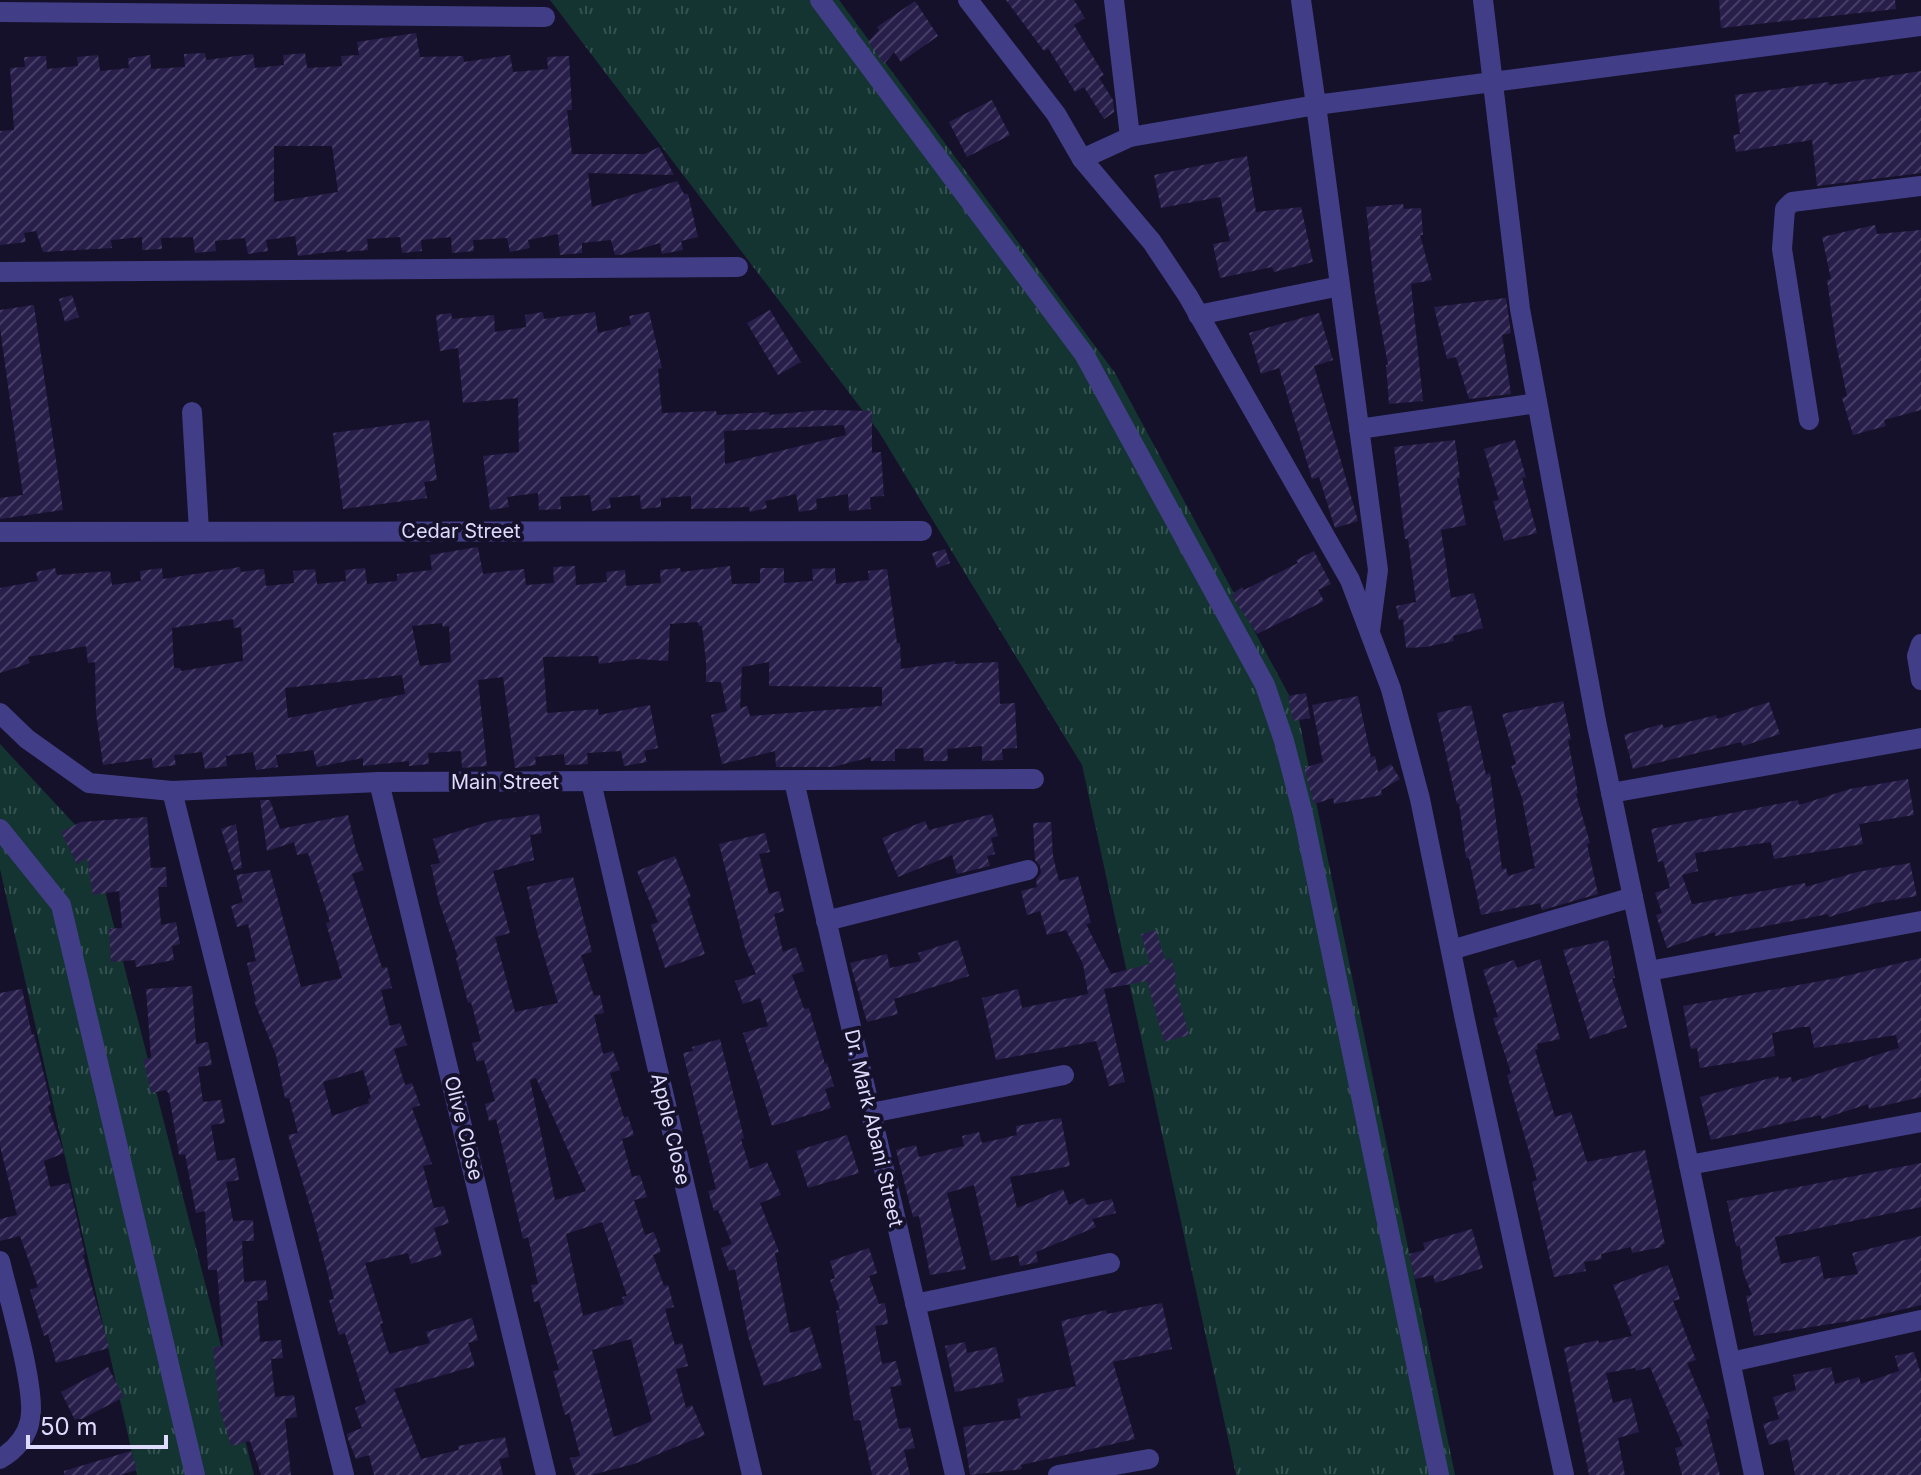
<svg xmlns="http://www.w3.org/2000/svg" width="1921" height="1475" font-family="Inter,sans-serif">
<defs>
<pattern id="grass-tufts" width="24" height="20" patternUnits="userSpaceOnUse" patternTransform="scale(2)"><rect width="24" height="20" fill="#143432"/><path d="M3 7l-1-3M5 7V3M7 7l1-3M15 17l-1-3M17 17v-4M19 17l1-3" fill="none" stroke="#365151"/></pattern>
<pattern id="building-hatch" width="6" height="6" patternUnits="userSpaceOnUse" patternTransform="scale(2)"><rect width="6" height="6" fill="#271e4a"/><path d="M-1 1l2-2M0 6l6-6M5 7l2-2" fill="none" stroke="#463e65"/></pattern>
</defs>
<rect width="100%" height="100%" fill="#16112a"/>
<g fill="url(#grass-tufts)">
<path d="M550,0H839L1115,373L1297,710L1455,1475H1236L1082,765L879,432Z"/>
<path d="M0,744L93,844L254,1475H137L0,869Z"/>
</g>
<g fill="url(#building-hatch)" fill-rule="evenodd">
<path d="M1006,0H1074L1085,18L1074,25L1104,75L1099,78L1113,100L1114,112L1104,119L1084,87L1075,92L1048,48L1044,51Z"/>
<path d="M1719,0H1895L1896,9L1721,28Z"/>
<path d="M915,1L938,36L901,62L894,52L884,64L868,42L879,30L877,27Z"/>
<path d="M416,33L420,57L463,56L464,62L510,55L513,72L548,69L547,57L569,56L572,110H567L572,154H645L659,147L674,175L588,173L592,207L677,181L684,194H688L698,237L681,241L683,250L662,254L660,243L620,255H615L611,240L582,243V253L560,255L558,234L528,240L530,248L510,252L507,238L473,240L474,251L452,253L451,237L421,240L422,251L402,253L400,237L367,239L368,250L346,252V250L298,256L295,236L266,240L268,251L248,254L245,238L215,241L216,251L195,253L193,237L161,238L162,249L142,250V237L111,240L112,248L43,252L36,231L24,233L26,242L0,245V131L14,130L10,68L25,67L24,57L46,56L47,69L78,66L77,57L98,55L100,71L129,68L128,58L150,55L151,69L185,67L184,54L205,53L206,60L253,54L255,68L284,65L283,55L305,53L307,68L342,66L341,56L359,55L357,42ZM274,146H332L338,192L274,202Z"/>
<path d="M1921,71V173L1817,186L1812,140L1736,152L1733,135L1740,134L1735,95L1829,82V85Z"/>
<path d="M992,100L1010,135L967,157L949,122Z"/>
<path d="M1247,156L1256,212L1301,207L1313,262L1274,272L1272,267L1220,278L1213,244L1230,241L1220,197L1161,208L1154,175Z"/>
<path d="M1403,204L1404,209L1421,208L1423,235H1420L1432,280L1411,284L1423,401L1389,404L1386,365H1388L1375,295L1366,207Z"/>
<path d="M1875,225L1877,234L1921,230V410L1884,420L1886,426L1853,435L1842,398L1847,396L1836,344L1827,280L1831,279L1822,237Z"/>
<path d="M72,295L79,317L65,322L59,299Z"/>
<path d="M1506,298L1511,333L1502,335L1511,394L1469,399L1456,357L1447,359L1434,307Z"/>
<path d="M34,305L63,510L0,519V498L23,495L0,328V310Z"/>
<path d="M770,310L801,362L778,375L747,323Z"/>
<path d="M543,312L544,319L595,312L598,333L631,325L629,316L649,312L662,368L658,369L662,413L716,411L717,415L769,412V415L821,410L872,411V453L881,452L884,496L870,497L871,509L849,511L848,494L816,499L817,509L799,512L796,494L765,501L767,508L750,512L749,507L691,509V496L661,498V507L641,509L640,495L609,498L611,508L592,511L590,495L560,497L561,509L539,510L538,493L507,497L509,507L490,510L483,456L519,452L518,398L463,403L458,348L440,351L436,315L451,313L452,319L494,315L495,332L526,327L525,315ZM844,425L846,435L725,464L724,431Z"/>
<path d="M1319,313L1333,360L1314,366L1358,521L1335,528L1319,477L1312,479L1279,368L1261,374L1249,333Z"/>
<path d="M429,420L437,480L424,482L427,498L343,509L333,433Z"/>
<path d="M1455,440L1460,478H1457L1466,525L1441,530L1451,598L1474,593L1483,628L1453,636L1454,641L1426,647L1406,648L1403,619L1399,620L1396,606L1416,602L1408,539H1405L1394,447Z"/>
<path d="M1515,440L1526,477L1522,478L1537,533L1504,541L1493,501L1499,500L1484,449Z"/>
<path d="M478,547L483,574L524,569L526,585L554,583L553,567L575,566L576,585L607,582L606,572L625,570L626,586L661,583L660,570L680,568L681,572L730,566L732,584L760,583V568H784V583L813,581L812,569L835,568L836,584L869,580L868,571L887,569L897,643H900L901,669L955,661V664L998,662L1000,704L1015,703L1017,748L1002,749L1003,760L982,761V746L947,749L948,761H924L923,748L895,749V761H871V757L833,767H776L775,751L722,764L711,715L727,711L721,682H706V662L702,626H699L698,622L670,624L668,661L637,659L599,664L598,656L543,657L547,713L598,709L599,715L650,705L658,748L644,751L647,762L624,766L621,751L587,753L588,764L565,765L564,754L535,757L536,765L515,768L503,677L478,680L487,766L462,768L461,751L428,753L429,764L409,766V761L363,766V758L317,767L313,750L276,755L278,767L256,770L253,752L226,756L227,766L205,769L202,752L174,755L176,765L153,768L152,758L103,765L96,713L95,662L88,663L86,646L28,657L30,663L0,673V588L38,581L36,572L55,568L57,575L110,571L112,585L141,581L140,571L162,568L163,579L240,567L241,572L264,569L266,586L294,583L293,571L315,569L317,584L346,581L345,570L365,568L367,584L397,581V574L432,570L430,555ZM233,619L234,628L241,627L243,661L181,671L180,668H174L172,628ZM442,623L443,627L449,626L451,662L420,666L412,626ZM769,662V686L882,687V706L750,716L747,706L740,708L742,667ZM402,675L405,694L288,718L285,688Z"/>
<path d="M945,549L950,563L937,568L932,553Z"/>
<path d="M1314,551L1331,584L1318,590L1324,601L1257,634L1231,595L1242,587L1244,590L1298,563L1296,560Z"/>
<path d="M1306,693L1310,718L1293,721L1288,696Z"/>
<path d="M1358,696L1371,757L1375,756L1378,772L1391,764L1400,779L1381,790L1382,795L1334,804L1333,798L1314,804L1304,768L1323,762L1312,705Z"/>
<path d="M1563,701L1571,739L1568,740L1578,793L1576,794L1590,843L1587,844L1598,894L1542,910L1540,903L1481,915L1469,858H1466L1459,803L1457,804L1437,713L1471,705L1486,775L1490,773L1502,869L1506,868L1508,876L1535,868L1522,798L1511,766L1516,764L1502,714Z"/>
<path d="M1769,702L1780,734L1743,746L1741,742L1633,769L1624,735L1662,724L1664,728L1716,715L1717,719Z"/>
<path d="M1908,779L1914,815L1859,824L1863,844L1774,859L1771,842L1695,853L1698,871L1682,875L1692,904H1694L1805,883L1806,887L1857,872L1910,863L1917,896L1876,903L1829,917L1828,914L1715,936V932L1667,948L1656,915L1662,913L1655,893L1670,888L1663,861L1658,862L1651,829L1798,800L1799,805L1850,789Z"/>
<path d="M260,800H270L280,829L348,815L356,850L364,870L352,874L382,968L387,967L392,988L381,990L390,1026L400,1023L407,1045L394,1049L405,1085L412,1083L420,1105L412,1108L432,1164L423,1166L434,1208L444,1206L449,1223L434,1228L442,1255L411,1264L408,1253L365,1263L383,1323L380,1324L389,1354L430,1343L426,1332L472,1318L478,1340L468,1343L475,1366L394,1389L421,1459L459,1450L458,1446L505,1437L509,1457L499,1459L503,1475H374L369,1455L356,1459L348,1439L347,1434L362,1428L355,1408L366,1403L345,1333L339,1335L329,1300L334,1299L313,1216L288,1135L298,1133L289,1098H285L276,1055L254,1001H256L247,963L256,961L248,924L237,927L231,906L243,902L236,875L270,870L301,987L342,978L326,923L330,922L308,853L297,855L294,842L267,851ZM363,1070L371,1098L368,1099L369,1103L332,1116L323,1082Z"/>
<path d="M539,814L542,833L530,835L534,860L493,871L510,933L495,937L515,1012L558,1003L538,936L527,887L573,877L592,952L581,955L594,996L600,995L604,1013L594,1015L603,1054L613,1051L620,1070L610,1073L624,1118L628,1116L634,1135L622,1139L632,1177L640,1175L647,1197L634,1200L645,1235L654,1232L661,1252L653,1255L664,1286L668,1285L674,1307L665,1309L675,1345L682,1343L688,1366L676,1369L686,1408L692,1405L705,1435L634,1464L591,1475H575L570,1458L580,1456L569,1413L565,1415L553,1371L559,1370L539,1301L534,1302L531,1285L538,1284L528,1237L523,1239L496,1119L489,1121L485,1104L495,1101L484,1060L477,1062L472,1043L481,1041L471,1002L468,1003L456,958L458,957L439,902L431,865L440,863L433,839L491,821ZM536,1078L586,1191L555,1200L530,1080ZM602,1222L627,1296L622,1297L624,1304L583,1316L566,1234ZM631,1339L652,1421L614,1437L592,1350Z"/>
<path d="M992,814L998,836L991,838L995,854L987,856L990,866L957,874L952,855L898,877L882,838L925,821L929,830Z"/>
<path d="M147,817L151,868L166,867L167,887H158L161,925L176,922L180,944L172,946L174,960L136,967L135,960L111,962L109,929L122,928L119,891L93,895L87,858L77,864L61,832L81,822Z"/>
<path d="M1051,822L1053,856L1059,881L1078,876L1091,923L1086,924L1111,974L1150,964L1141,934L1156,930L1165,960L1171,958L1177,979L1174,980L1189,1035L1164,1042L1147,981L1104,989L1125,1082L1109,1086L1096,1041L996,1060L982,998L1018,989L1022,1008L1088,994L1083,964L1066,930L1047,935L1040,911L1027,915L1021,891L1037,887L1036,880L1041,873L1040,866L1035,860L1033,823Z"/>
<path d="M236,824L242,868L234,870L221,829Z"/>
<path d="M765,833L770,852L759,854L769,894L779,891L784,911L774,914L783,952L796,947L804,971L792,975L804,1009L809,1008L825,1064L827,1063L834,1086L825,1089L831,1108L772,1126L743,1033L768,1026L760,998L743,1004L735,981L756,974L745,948L719,844Z"/>
<path d="M675,856L691,897L687,899L705,954L665,968L651,925L658,922L637,871Z"/>
<path d="M958,940L969,976L894,999L898,1014L867,1022L850,963L887,954L890,968L921,961L918,953Z"/>
<path d="M1608,940L1615,978H1612L1627,1027L1590,1039L1563,950Z"/>
<path d="M1921,958V1097L1869,1109L1868,1104L1822,1119L1820,1115L1711,1140L1700,1097L1778,1076L1779,1079L1791,1077L1792,1082L1899,1048L1896,1035L1814,1048L1810,1027H1802L1772,1033L1775,1056L1700,1068L1697,1048L1691,1049L1683,1006L1837,978Z"/>
<path d="M1540,959L1560,1039L1537,1044L1538,1049L1535,1050L1555,1117L1571,1112L1587,1162L1645,1150L1665,1244L1661,1245L1662,1247L1632,1253L1631,1247L1601,1254L1602,1259L1584,1262L1586,1271L1554,1277L1532,1182L1537,1180L1507,1075L1511,1073L1493,1018L1498,1017L1483,970L1514,960L1517,968Z"/>
<path d="M192,986L196,1044L208,1042L212,1065L198,1067L203,1102L221,1100L225,1123L211,1125L217,1161L235,1158L239,1180L226,1182L233,1221L253,1220L254,1241H242L244,1282L266,1280L268,1300L257,1301L260,1342L281,1340L283,1358L271,1359L275,1397L294,1395L297,1417L285,1419L291,1475H261L250,1441L231,1446L220,1410L213,1347L223,1346L217,1270H208L205,1211L196,1213L185,1154L179,1155L169,1094L166,1090L151,1093L143,1059L151,1058L146,989Z"/>
<path d="M22,989L32,1035L34,1034L44,1075L51,1105L48,1106L64,1153L44,1161L50,1187L69,1183L85,1254L83,1255L109,1348L56,1363L48,1334L44,1336L30,1290L38,1287L20,1236L0,1241V1219L17,1215L0,1146V993Z"/>
<path d="M720,1039L744,1138L741,1139L750,1169L767,1162L781,1195L760,1203L779,1252L775,1253L790,1333L810,1327L822,1368L764,1386L748,1336L735,1269L729,1271L721,1248L732,1244L718,1210L714,1211L708,1191L716,1189L683,1053L693,1051L692,1047Z"/>
<path d="M1061,1118L1070,1166L1010,1177L1017,1208L1063,1189L1069,1205L1084,1198L1087,1205L1112,1199L1116,1213L1092,1219L1096,1227L1036,1252L1038,1262L1020,1266L1018,1255L991,1261L974,1185L947,1193L966,1269L930,1275L919,1216L913,1217L896,1150L916,1145L919,1157L964,1146L962,1136L979,1132L982,1143L1017,1135L1016,1126Z"/>
<path d="M847,1135L859,1173L808,1188L796,1151Z"/>
<path d="M1921,1163V1207L1775,1237L1781,1264L1819,1256L1824,1279L1858,1274L1852,1253L1921,1236V1305L1862,1319L1754,1336L1746,1296L1752,1295L1743,1272L1740,1246H1736L1727,1201Z"/>
<path d="M1472,1229L1483,1268L1435,1283L1433,1275L1415,1279L1409,1254L1425,1250L1423,1243Z"/>
<path d="M869,1248L877,1273L869,1276L879,1304L885,1303L888,1324L875,1326L882,1364L896,1361L902,1385L890,1387L899,1429L910,1427L915,1448L904,1450L910,1475H872L860,1420L854,1421L836,1311L840,1310L830,1280L835,1278L830,1261Z"/>
<path d="M1668,1265L1680,1299L1673,1301L1696,1360L1687,1363L1710,1418L1706,1420L1720,1475H1682L1675,1448L1683,1446L1650,1367L1636,1371L1635,1368L1606,1373L1613,1403L1631,1398L1639,1432L1618,1438L1625,1475H1589L1564,1348L1598,1340L1599,1343L1632,1336L1613,1285Z"/>
<path d="M1162,1303L1172,1349L1113,1362L1135,1439L1021,1465L1022,1469L970,1475L963,1427L1021,1418L1017,1399L1076,1386L1061,1321L1106,1310L1107,1314Z"/>
<path d="M965,1342L967,1353L996,1347L1004,1382L955,1392L945,1346Z"/>
<path d="M1914,1352L1921,1374V1475H1795L1788,1439L1769,1445L1763,1424L1779,1419L1773,1397L1796,1390L1793,1375L1831,1367L1835,1384L1859,1377L1861,1384L1899,1371L1895,1356Z"/>
<path d="M108,1367L124,1397L76,1422L61,1392Z"/>
<path d="M131,1451L137,1470L120,1475H64V1471Z"/>
</g>
<g fill="none" stroke-linecap="round" stroke-linejoin="round">
<g stroke="#413e87" stroke-width="20">
<path d="M820,0L1084,354L1265,685L1284,741L1303,814L1439,1475"/>
<path d="M968,0L1056,114L1082,159L1152,242L1188,296L1350,580L1391,689L1420,799L1465,1020L1564,1475"/>
<path d="M1114,0L1130,137"/>
<path d="M1301,0L1316,105L1921,26"/>
<path d="M1483,0L1520,309L1596,721L1754,1475"/>
<path d="M0,12L545,17"/>
<path d="M1082,159L1130,137L1316,105L1378,570L1370,631"/>
<path d="M0,272L738,267"/>
<path d="M1198,315L1340,286"/>
<path d="M192,412L199,531"/>
<path d="M1809,420L1782,249L1785,209L1792,202L1921,186"/>
<path d="M1359,429L1537,403"/>
<path d="M0,532L922,531"/>
<path d="M1921,644L1917,656L1921,680"/>
<path d="M0,713L27,739L89,783L172,791L379,782L1034,779"/>
<path d="M794,781L955,1475"/>
<path d="M379,782L546,1475"/>
<path d="M591,782L752,1475"/>
<path d="M172,791L344,1475"/>
<path d="M1611,793L1921,738"/>
<path d="M0,829L61,905L195,1475"/>
<path d="M826,921L1028,870"/>
<path d="M1451,950L1633,897"/>
<path d="M1649,971L1921,921"/>
<path d="M871,1113L1064,1075"/>
<path d="M1689,1165L1921,1122"/>
<path d="M0,1261C8,1296 37,1390 30,1421C26,1438 15,1450 0,1459"/>
<path d="M915,1304L1110,1263"/>
<path d="M1731,1362L1921,1320"/>
<path d="M1058,1475L1149,1459"/>
</g>
</g>
<g text-anchor="middle" stroke-width="8" stroke-linejoin="round" paint-order="stroke">
<g font-size="20" fill="#dfdbfe" stroke="#16112a">
<text x="461" y="538">Cedar Street</text>
<text x="505" y="789">Main Street</text>
<text transform="translate(464 1128) rotate(76)" y="7">Olive Close</text>
<text transform="translate(874 1128) rotate(77)" y="7">Dr. Mark Abani Street</text>
<text transform="translate(671 1129) rotate(77)" y="7">Apple Close</text>
</g>
</g>
<path d="M28 1435v12h138v-12" fill="none" stroke="#dfdbfe" stroke-width="4"/>
<text x="40" y="1435" font-size="24" fill="#dfdbfe" stroke="#16112a" stroke-width="6" paint-order="stroke">50 m</text>
</svg>
